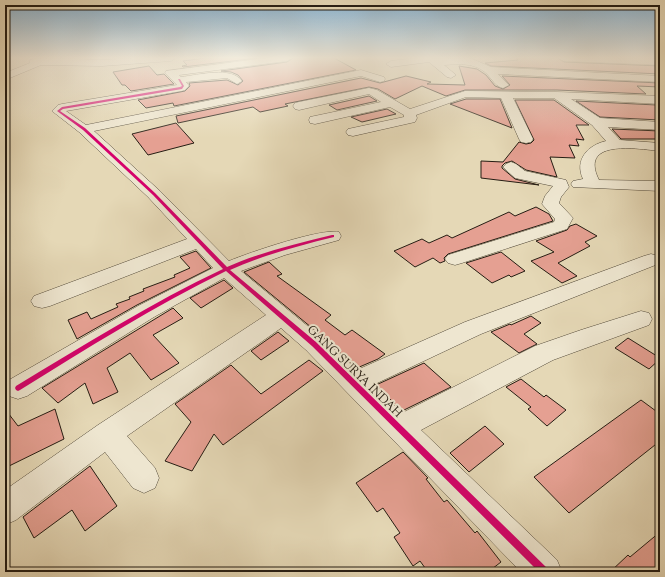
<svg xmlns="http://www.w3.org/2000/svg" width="665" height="577" font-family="'Sorts Mill Goudy',serif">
<rect width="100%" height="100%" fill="#e5d8b6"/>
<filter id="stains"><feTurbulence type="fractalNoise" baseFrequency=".005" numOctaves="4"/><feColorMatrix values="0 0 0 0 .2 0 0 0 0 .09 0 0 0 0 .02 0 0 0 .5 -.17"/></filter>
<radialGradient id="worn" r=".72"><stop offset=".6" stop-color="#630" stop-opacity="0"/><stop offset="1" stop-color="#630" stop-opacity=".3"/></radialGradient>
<g fill="#e5a092" stroke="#251d13">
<path d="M204,58H257L183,67L182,66L187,65L183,61Z"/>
<path d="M293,58H334L356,70L174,106L173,103L146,108L138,100L185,91L190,86L189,83L227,80L238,85L243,81L238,75L231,72L221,71L287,62Z"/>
<path d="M516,58H558L564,62L660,66V74L491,66L485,63L518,60Z"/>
<path d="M149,66L157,75L164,74L174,84L131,91L125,85H122L113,72Z"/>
<path d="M459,66L477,69L486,75L495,86L503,89L510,85L502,76L660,83V87L637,86L646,94L557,90H465L446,96L422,86L395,99L378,89L369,87L285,104L288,106L260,112L253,107L178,123L176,116L361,78L380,83L406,76L431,82L427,84L465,85Z"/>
<path d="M369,96L377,101L337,110L329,105Z"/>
<path d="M466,99H500L512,128L450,104Z"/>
<path d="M515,100H554L589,125H576L584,140L576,139L579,146L569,145L575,158L550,157L557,177L526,170L512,161L505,163L502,166V168L515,179L539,185L481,178V161L503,162L519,142L526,144L531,143L534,140Z"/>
<path d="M576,101L656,105L660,109V120L600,117Z"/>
<path d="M387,109L396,114L362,122L351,117Z"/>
<path d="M176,123L194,143L148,155L132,134Z"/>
<path d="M612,129L660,131V139H621Z"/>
<path d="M536,207L549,214L553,221L448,254L444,258L445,261L440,263L433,258L415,267L394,251L422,239L429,243L447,235L452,238L509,212L515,216Z"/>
<path d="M576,224L597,236L585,242L590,246L558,263L577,276L562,283L531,261L554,252L536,241L567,230L570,226Z"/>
<path d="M196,251L211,268L137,305L77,339L68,320L87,312L91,319L118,307L116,304L130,299L129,297L144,291L143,289L175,277L174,275L190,268L180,257Z"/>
<path d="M501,252L525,271L511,277L509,275L492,283L466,263Z"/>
<path d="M269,262L282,274L277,276L331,315L325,320L345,335L352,330L385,354L378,359L357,368L323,337L244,272Z"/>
<path d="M224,280L233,288L201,308L190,298Z"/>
<path d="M173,308L183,318L153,335L179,363L151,380L130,353L107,368L118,392L93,404L85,383L58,403L42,388Z"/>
<path d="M531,316L541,323L524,334L537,344L519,353L491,332L510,324L511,325Z"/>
<path d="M278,332L289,341L261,360L251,351Z"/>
<path d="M628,338L660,358V359L649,369L615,348Z"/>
<path d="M309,360L323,371L223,445L214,434L192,471L165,461L191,422L175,404L231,365L261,394Z"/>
<path d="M424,363L451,387L402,411L376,385Z"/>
<path d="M521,379L544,397L546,395L566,410L547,426L528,409L531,407L506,387Z"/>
<path d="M641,400L660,414V441L569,513L534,477Z"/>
<path d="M5,409L18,426L55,409L64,439L7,467L5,457Z"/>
<path d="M485,426L504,444L469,472L450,453Z"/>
<path d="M403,452L428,478L426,479L444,502L447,500L475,533L477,531L501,562L488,572H428L420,561L413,566L394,537L400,533L383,508L377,512L356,483Z"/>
<path d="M90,466L117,506L85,531L72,510L34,538L23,517Z"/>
<path d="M660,532V572H610L628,555L630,557Z"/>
</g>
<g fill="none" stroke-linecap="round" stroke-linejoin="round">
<defs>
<g id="minor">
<path d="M42,58L102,60L134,58H176L171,61L102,66L41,65L5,80V73L30,63V60Z"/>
<path d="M266,58H292L287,61L179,75L181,77C199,75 231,66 242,81L237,84L227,78L186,82L189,86L185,90L181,91L66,111L86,125L361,70L384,77L385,79L384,81L380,82L361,76L94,131L160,191L229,261C248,253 321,228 339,232L341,236L339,240L285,255L241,271L322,338L357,370L465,322L644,256L651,254L658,256L660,259L658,264L481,334L373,385L402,413L535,346L581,330L641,311L649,313L652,319L649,325L553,360L421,430L557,560L562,572H521L306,350L281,328L127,436L155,468L159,478L155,488L144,493L133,488L105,452L16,520L5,525V490L98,425L266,315L224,278L154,317L27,396L18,399L9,396L5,388L9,380L138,306L213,268L196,249L50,306L42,308L34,306L31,301L34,296L187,239L148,197L79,132L52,111L58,105L62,104L177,85L165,73L166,71Z"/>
<path d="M416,58H432L433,59L470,58L491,67L660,76V82L498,74L509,85L503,88C496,87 492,79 487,74C475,62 459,64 444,65L456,75L451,78L447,77L429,62L391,67L386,64L391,61Z"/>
<path d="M559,58L660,59V65L564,61Z"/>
<path d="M369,88L377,90L410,109L465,91L557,92L660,96V104L571,99L600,118L660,122V130L608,127L620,140L660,143V151C639,149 578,138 599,180L660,181V191L573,187L571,184L573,181L583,179C574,160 588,145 606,141L592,125L554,98H513L533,139L531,142L526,143L521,142L519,139L501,98L466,97L416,115L417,118L415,122L353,136L348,135L346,132L348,129L404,117V115L390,107L315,124L310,123L309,120L310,117L381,102L369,94L299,110L295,109L293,106L295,103L299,102Z"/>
<path d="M511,162L516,164L525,171L566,180L569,187L561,197L559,203L573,218L567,229L462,263L455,265L448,263L445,259L448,255L554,222L555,219L542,204L545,196L553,186L515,178L503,167L506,164Z"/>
</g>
</defs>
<use href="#minor" stroke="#554c3c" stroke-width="1"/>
<use href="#minor" fill="#eee6d0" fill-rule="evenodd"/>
<defs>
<path id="cycleway" d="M178,79H180L184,86L182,89L63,109L60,111L85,128L155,193L227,267C261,252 296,244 332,235H334V237C298,246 263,255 230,270L316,342L548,569L549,572H539L312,346L226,271C154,306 88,348 20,390L18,391L16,390L15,388L16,386C84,345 151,303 223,269L153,195L83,130L57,111L62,107L180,87L182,86Z"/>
</defs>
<use href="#cycleway" stroke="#eee6d0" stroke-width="3"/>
<use href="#cycleway" fill="#d6006c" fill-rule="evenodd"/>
</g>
<linearGradient id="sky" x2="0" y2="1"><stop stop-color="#89b5d5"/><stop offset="0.42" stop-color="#f3edde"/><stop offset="1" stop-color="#f3edde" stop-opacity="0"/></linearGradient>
<rect width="665" height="138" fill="url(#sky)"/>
<g text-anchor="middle" stroke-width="4" stroke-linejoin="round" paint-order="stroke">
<g font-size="12" fill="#251d13" stroke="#eee6d0">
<text transform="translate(355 371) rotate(44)" y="4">GANG SURYA INDAH</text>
</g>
</g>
<rect width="665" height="577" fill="none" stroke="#e5d8b6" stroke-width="20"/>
<rect x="6" y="6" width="653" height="565" fill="none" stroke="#251d13" stroke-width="2"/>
<rect x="10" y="10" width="645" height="557" fill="none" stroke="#251d13"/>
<rect width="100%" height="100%" filter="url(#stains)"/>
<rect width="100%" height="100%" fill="url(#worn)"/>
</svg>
